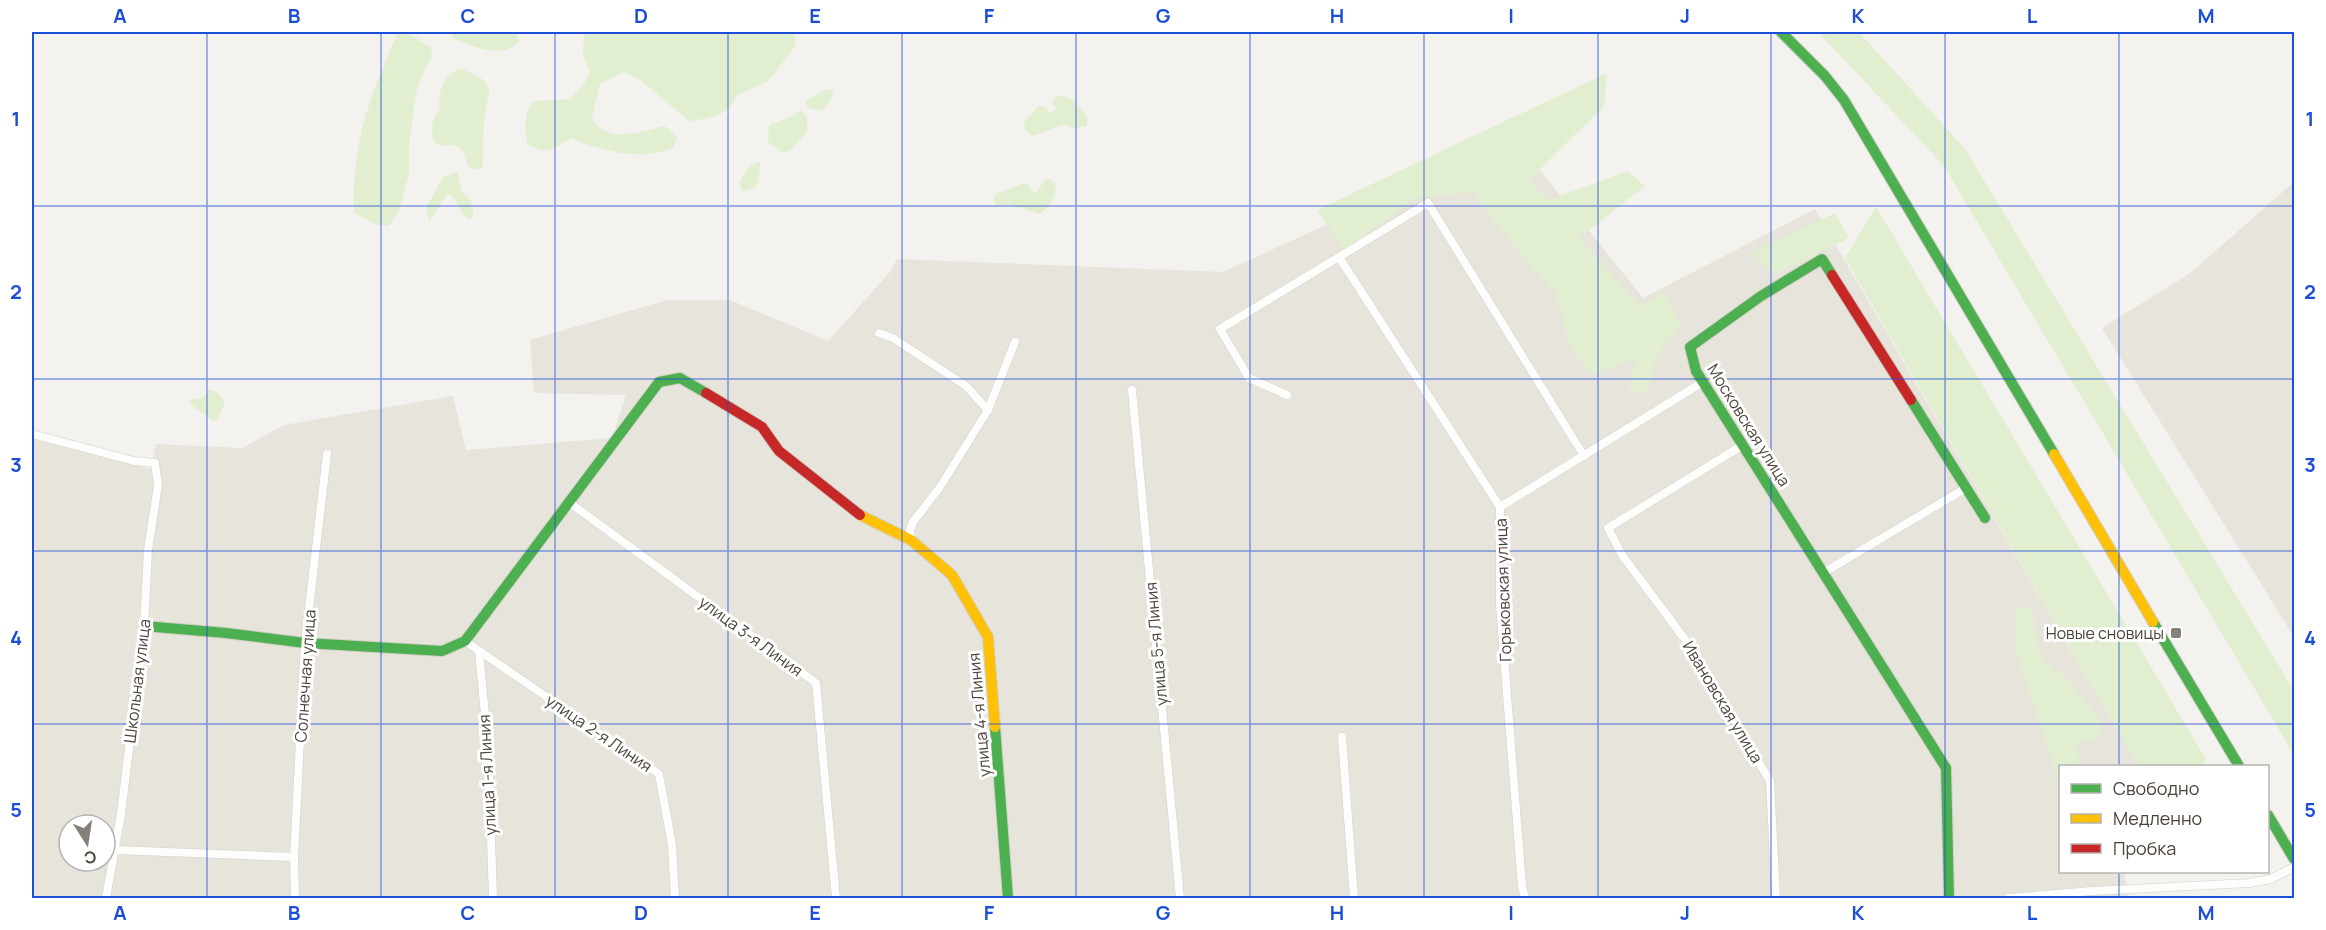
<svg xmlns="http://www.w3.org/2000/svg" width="2326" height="930" font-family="Manrope,sans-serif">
<rect width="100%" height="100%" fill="#f4f2ee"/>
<g fill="#e7e4dc" fill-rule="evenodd">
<path d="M1515,139L1643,298L1815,209L2138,766H2060V872H2125L2127,898H32V439L151,469L156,444L242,448L284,425L453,396L466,450L612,438L626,395L534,393L530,340L667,300H730L828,341L890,272L897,259L1223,272ZM69,825H105V861H69Z"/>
<path d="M2294,182V637L2102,328L2189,274Z"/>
</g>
<g fill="#e1eecf">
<path d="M398,32H407L431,48L432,55L418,85L414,105L409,146V173L400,209L389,226L377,225L355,213C352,200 354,188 355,175C359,121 377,81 398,32Z"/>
<path d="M451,32H516L519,42C501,59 474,47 454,39Z"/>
<path d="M584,32H760L765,34L774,32H792L796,38L794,48L768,81L736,96C728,117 710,118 689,121L638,78L623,72L600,84L592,117C605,146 641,131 665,126L677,137L674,147C645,162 600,151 572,138C554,148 546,156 527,144C526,128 522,113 534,101L569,99L584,84L590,72L583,55Z"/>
<path d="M1818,32H1859L1965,149L2294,691V755L1944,166Z"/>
<path d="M461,69C471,73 484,77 488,87C491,93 487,101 486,106C482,126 484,149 482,169L476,170L468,166L464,152L455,145L441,146L434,142C431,129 431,119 440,109C437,94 443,72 461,69Z"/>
<path d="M1607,73L1604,106L1528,181L1549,200L1628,171L1645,186L1579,238L1641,307L1665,292L1681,328L1657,354L1649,390L1629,395L1635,359L1593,374L1571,350L1556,293L1521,255L1473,192L1416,198L1345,250L1317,210Z"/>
<path d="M826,89L834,91L831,100L822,110L810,109L807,106L806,101Z"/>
<path d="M1057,96C1072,95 1079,106 1087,116V126L1072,128L1063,124L1034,136L1025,130L1024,123L1040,105L1046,107L1049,113L1056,110L1052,101Z"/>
<path d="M800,110L807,117V131L790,151L782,153L768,142L769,125L793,116Z"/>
<path d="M760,162C759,180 762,189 742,191L739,183C744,174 749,163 760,162Z"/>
<path d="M457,172L462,192L471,201L474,217L469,219C459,214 459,201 450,195H447L429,221L426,208L443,177Z"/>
<path d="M1047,178L1056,184C1055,199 1051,204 1040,214L1009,204L996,206L993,200L995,194L1025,183L1029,185L1033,192H1036Z"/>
<path d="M1876,207L2206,759L2203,766H2138L1845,258Z"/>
<path d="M1835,213L1849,238L1775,274L1750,253Z"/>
<path d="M208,389L217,392L225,402L218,419L213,421C205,413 193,409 188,400L199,399L207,395Z"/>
<path d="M2016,608H2031L2041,657L2071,683L2103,726L2098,740L2076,741L2079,758L2078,766H2060V786L2015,649Z"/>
</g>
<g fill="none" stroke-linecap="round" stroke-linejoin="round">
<defs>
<g id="street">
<path d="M1339,257L1500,507V605L1522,886L1525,898"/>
<path d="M879,333L893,338L966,386L988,410"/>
<path d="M1132,390L1180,898"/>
<path d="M1287,395L1249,378L1220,329L1428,203L1584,456"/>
<path d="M32,434L134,461L155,463L158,485L148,550L144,626L121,814L106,898"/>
<path d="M1743,445L1608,528L1622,555L1692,649L1770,781L1776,898"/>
<path d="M570,503L816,683L836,898"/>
<path d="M1500,507L1703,382"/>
<path d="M911,540L910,530L913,522L940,487L988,410L1015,342"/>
<path d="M1823,573L1966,488"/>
<path d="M465,641L659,774L672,845L675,898"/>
<path d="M479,651L488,747L493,898"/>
<path d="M1342,737L1354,898"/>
<path d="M115,850L294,857"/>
<path d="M295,898L294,857L305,643L327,454"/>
<path d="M2009,898L2092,891L2249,883L2271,879L2294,867"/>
</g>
<g id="fast">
<path d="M1781,32L1825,76L1844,100L2054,454"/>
<path d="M1832,275L1822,259L1761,296L1690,347L1696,371L1946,768L1949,898"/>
<path d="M1911,400L1985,518"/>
<path d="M2153,622L2239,766"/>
<path d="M144,626L226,633L305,643L442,651L465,641L659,382L680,378L706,393"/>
<path d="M995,727L1008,898"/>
<path d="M2268,815L2294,859"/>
</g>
<g id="slow">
<path d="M2054,454L2153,622"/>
<path d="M860,515L911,540L952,575L988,637L995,727"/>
</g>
<g id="jam">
<path d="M1832,275L1911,400"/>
<path d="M706,393L762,427L779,451L860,515"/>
</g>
</defs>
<use href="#street" stroke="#d2d0cb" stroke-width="9"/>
<use href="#fast" stroke="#d3cfc5" stroke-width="12"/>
<use href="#slow" stroke="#d3cfc5" stroke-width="12"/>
<use href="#jam" stroke="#d3cfc5" stroke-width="12"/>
<use href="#street" stroke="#fdfdfc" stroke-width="8"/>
<use href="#fast" stroke="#4caf50" stroke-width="10"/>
<use href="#slow" stroke="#ffc107" stroke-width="10"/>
<use href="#jam" stroke="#c62828" stroke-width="10"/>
</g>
<path fill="none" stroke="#1d4ed8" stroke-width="1.5" stroke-opacity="0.55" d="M207,32V898M381,32V898M555,32V898M728,32V898M902,32V898M1076,32V898M1250,32V898M1424,32V898M1598,32V898M1771,32V898M1945,32V898M2119,32V766M32,206H2294M32,379H2294M32,551H2294M32,724H2294M2119,872V898"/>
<rect fill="#868178" stroke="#fff" stroke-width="2" x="2170" y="627" width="12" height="12" rx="3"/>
<g text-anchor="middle" stroke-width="6" stroke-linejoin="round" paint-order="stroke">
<g font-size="16" fill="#4b4439" stroke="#fff">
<text transform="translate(1749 425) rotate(58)" y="6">Московская улица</text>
<text transform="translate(1503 590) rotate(-92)" y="6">Горьковская улица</text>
<text transform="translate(751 636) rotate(36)" y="6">улица 3-я Линия</text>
<text transform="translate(1156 644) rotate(-95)" y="6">улица 5-я Линия</text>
<text transform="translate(305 676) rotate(-86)" y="6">Солнечная улица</text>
<text transform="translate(137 681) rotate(-83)" y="6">Школьная улица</text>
<text transform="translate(1723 702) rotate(59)" y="6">Ивановская улица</text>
<text transform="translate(979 715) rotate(-95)" y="6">улица 4-я Линия</text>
<text transform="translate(599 733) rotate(34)" y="6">улица 2-я Линия</text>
<text transform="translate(487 775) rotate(-93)" y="6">улица 1-я Линия</text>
</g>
<g font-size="16" fill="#4b4439" stroke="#fff" text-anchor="end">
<text x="2164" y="639">Новые сновицы</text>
</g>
</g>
<rect width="2326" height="930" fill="none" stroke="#ffffff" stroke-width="66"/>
<rect x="2059" y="765" width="210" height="108" fill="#ffffff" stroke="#b7b4b0" stroke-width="1.5"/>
<rect x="2071" y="784" width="30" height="9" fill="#4caf50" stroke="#b7b4b0" stroke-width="1.5"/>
<text x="2113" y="795" font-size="18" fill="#4b4439">Свободно</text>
<rect x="2071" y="814" width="30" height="9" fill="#ffc107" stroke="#b7b4b0" stroke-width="1.5"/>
<text x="2113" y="825" font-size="18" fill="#4b4439">Медленно</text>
<rect x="2071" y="844" width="30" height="9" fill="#c62828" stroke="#b7b4b0" stroke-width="1.5"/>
<text x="2113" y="855" font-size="18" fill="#4b4439">Пробка</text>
<g transform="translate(87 843) rotate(168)"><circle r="28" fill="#ffffff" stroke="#b7b4b0" stroke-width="1.5"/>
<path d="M0-4.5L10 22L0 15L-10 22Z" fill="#868178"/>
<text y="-9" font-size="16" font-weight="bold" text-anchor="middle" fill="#4b4439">С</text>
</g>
<rect x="33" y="33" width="2260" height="864" fill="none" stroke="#1d4ed8" stroke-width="2"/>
<g font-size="20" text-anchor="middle" font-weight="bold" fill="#1d4ed8">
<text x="120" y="23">A</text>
<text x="294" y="23">B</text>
<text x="468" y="23">C</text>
<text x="641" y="23">D</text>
<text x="815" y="23">E</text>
<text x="989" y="23">F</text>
<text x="1163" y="23">G</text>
<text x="1337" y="23">H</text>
<text x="1511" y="23">I</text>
<text x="1685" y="23">J</text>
<text x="1858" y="23">K</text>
<text x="2032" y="23">L</text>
<text x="2206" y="23">M</text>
<text x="16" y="126">1</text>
<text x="2310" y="126">1</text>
<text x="16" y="299">2</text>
<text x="2310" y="299">2</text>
<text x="16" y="472">3</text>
<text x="2310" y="472">3</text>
<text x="16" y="645">4</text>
<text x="2310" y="645">4</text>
<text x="16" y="817">5</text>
<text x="2310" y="817">5</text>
<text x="120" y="920">A</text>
<text x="294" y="920">B</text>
<text x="468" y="920">C</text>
<text x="641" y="920">D</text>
<text x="815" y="920">E</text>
<text x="989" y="920">F</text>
<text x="1163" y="920">G</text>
<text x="1337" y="920">H</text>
<text x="1511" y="920">I</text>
<text x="1685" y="920">J</text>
<text x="1858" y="920">K</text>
<text x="2032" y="920">L</text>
<text x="2206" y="920">M</text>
</g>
</svg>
